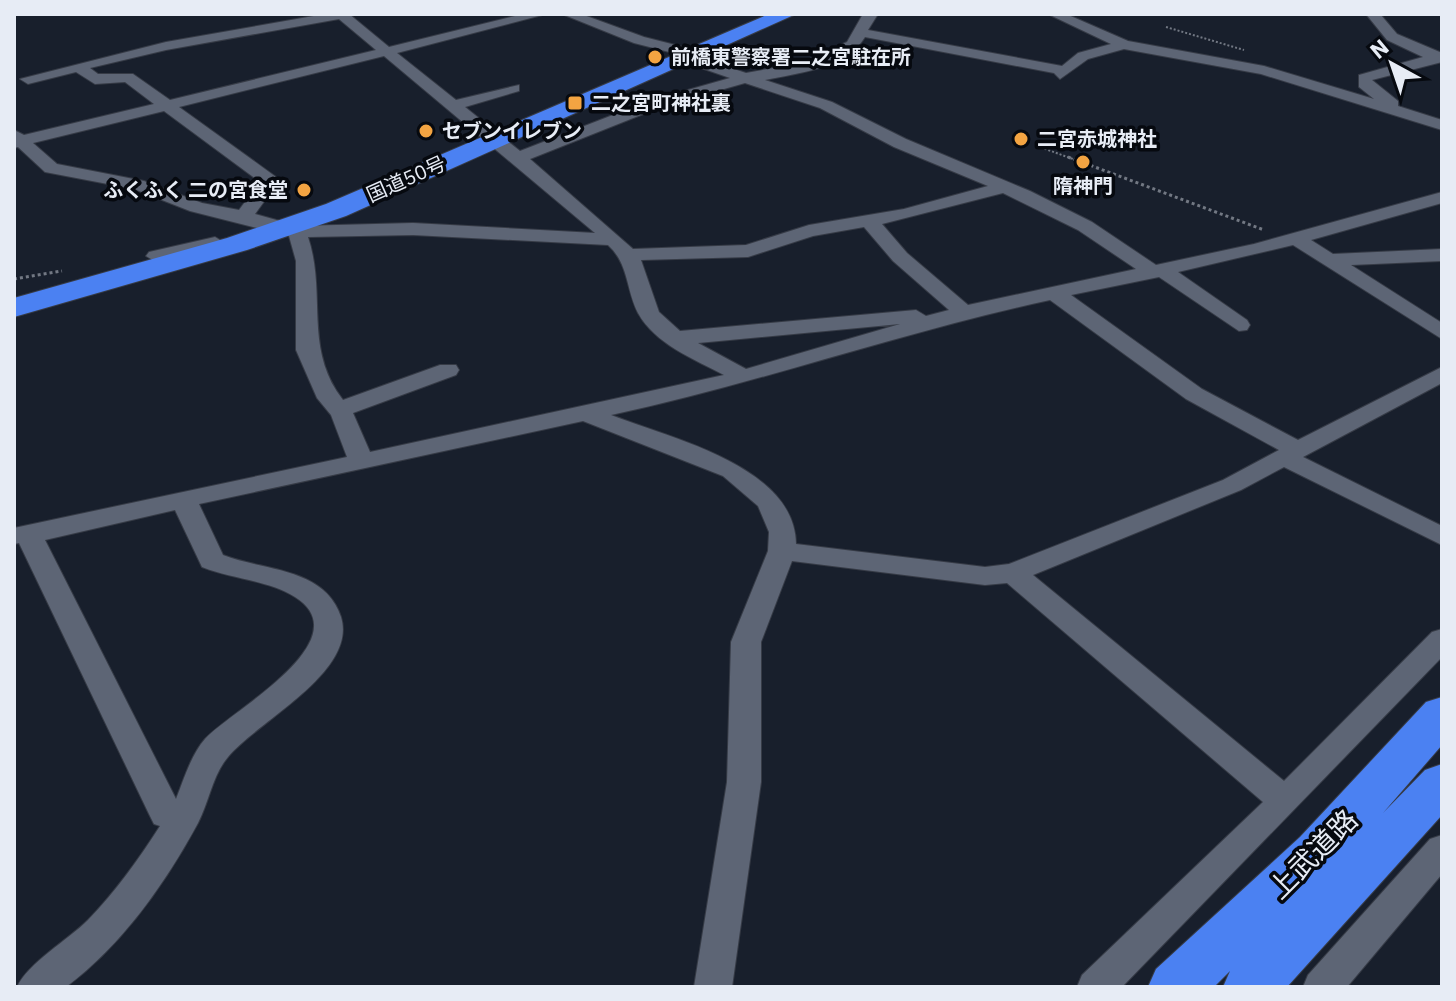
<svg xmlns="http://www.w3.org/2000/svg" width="1456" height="1001" font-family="'IBM Plex Sans','Noto Sans JP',sans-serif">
<rect width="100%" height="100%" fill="#181f2c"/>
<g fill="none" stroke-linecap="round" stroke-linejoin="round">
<defs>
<g id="minor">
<path d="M325,14H349L389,47L523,14H546L397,53L456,100L519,85V91L465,107L520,151L649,101L730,78L681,61V55L634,43L562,14H581L644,37L699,51L698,57L746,73L801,63L847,42L863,14H878L868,30L1062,66L1078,53L1111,44L1048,14H1066L1128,41L1264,66L1374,99L1359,87V75L1423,57L1387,40L1366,14H1380L1397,34L1442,53V62L1372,80L1398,101V106L1442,120V130L1261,74L1124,49L1088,59L1060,79L1054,73L865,37C845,69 798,73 765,80L832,102L906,139L1030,191L1092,222L1156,265L1254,244L1442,192V203L1311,240L1333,254L1442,249V261L1351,265L1442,323V339L1293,245L1178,272L1247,320L1250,325L1247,330L1239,331L1159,277L1071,295L1202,389L1298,440L1442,367V383L1303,457L1442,526V545L1284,467L1241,490L1033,575L1284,781L1432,632L1442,629V657L1122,987H1077L1082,975L1263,802L1007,583L985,585L792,561L761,642V782L732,987H694L727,782L731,642L768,551L769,532L758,506L723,476L583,421L199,504L223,555C263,571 325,567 341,617C358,672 256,722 228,757C213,774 209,802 198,823C165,884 122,945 66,987H17C28,963 68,940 88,920C116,891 139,859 160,826L154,824L149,814L19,543L14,544V528L347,457L331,415L317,398L296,350V261L289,236L190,211L134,189L45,172L18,147L14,148V130L24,135L154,104L125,82L95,84L76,72L28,84L20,79L166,42ZM339,19L376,50L170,100L133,74H98L90,68L166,50ZM384,56L595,233L413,223L298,226L255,214L279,181L276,177L179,107ZM745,83L820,108L894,147L988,186L904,209L809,225L746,245L633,249L530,159L661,107ZM164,111L260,182L239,210L202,203L144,181L57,164L33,143ZM1003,193L1078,230L1136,269L968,305L907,253L882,224ZM864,227L893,261L949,310L926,316L916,310L680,331L659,312L641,260L748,257L813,236ZM413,235L608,245C629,264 626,290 638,313C655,344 694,359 724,375L370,452L353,413L456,375L459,370L456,365H440L343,400C303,349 327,294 308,237ZM1050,300L1186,399L1279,450L1223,480L1009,564L985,567L796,544C795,466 670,438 611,415C759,383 902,332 1050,300ZM900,324L746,369L698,343ZM175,510L202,567C232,579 268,580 295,597C363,640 229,712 205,739C191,755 184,779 176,799L45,540Z"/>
<path d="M215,237L225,243L222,247L156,262L146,256L149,252Z"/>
<path d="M1442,835V874L1347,987H1303L1308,975L1430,839Z"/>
</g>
<g id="highway">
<path d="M769,14H796L346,216L247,250L14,317V298L227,238L326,204Z"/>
<path d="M1442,697V745L1383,813L1425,770L1442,764V815L1287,987H1223L1230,971L1214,987H1148L1156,969L1300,837L1426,702Z"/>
</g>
</defs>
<use href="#minor" stroke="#363b46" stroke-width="2"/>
<use href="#highway" stroke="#363b46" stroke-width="2"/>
<g stroke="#727883" stroke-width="2" stroke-dasharray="2 2" stroke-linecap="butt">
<path d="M1166,27L1244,50"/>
<path d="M1037,146L1073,159"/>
</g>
<g stroke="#727883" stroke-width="3" stroke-dasharray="3 3" stroke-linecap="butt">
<path d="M1068,157L1264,230"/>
<path d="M14,279L62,271"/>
</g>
<use href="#minor" fill="#5d6575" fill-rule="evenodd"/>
<use href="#highway" fill="#4b81f2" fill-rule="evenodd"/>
</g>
<g fill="#f3a442" stroke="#06090f" stroke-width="3">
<circle cx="655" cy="57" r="8"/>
<rect x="567" y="95" width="16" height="16" rx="4"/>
<circle cx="426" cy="131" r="8"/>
<circle cx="1021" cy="139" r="8"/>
<circle cx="1083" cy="162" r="8"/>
<circle cx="304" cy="190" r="8"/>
</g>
<g text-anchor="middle" stroke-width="7" stroke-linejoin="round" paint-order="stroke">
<g font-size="20" font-weight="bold" fill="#e7ecf5" stroke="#06090f" text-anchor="start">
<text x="671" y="64">前橋東警察署二之宮駐在所</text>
<text x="591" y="110">二之宮町神社裏</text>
<text x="442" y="138">セブンイレブン</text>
<text x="1037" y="146">二宮赤城神社</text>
<text x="1083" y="193" text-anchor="middle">隋神門</text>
<text x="288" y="197" text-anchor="end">ふくふく 二の宮食堂</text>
</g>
<g font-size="20" fill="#e7ecf5" stroke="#06090f">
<text transform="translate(406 179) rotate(-24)" y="7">国道50号</text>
</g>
<g font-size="28" fill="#e7ecf5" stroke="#06090f">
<text transform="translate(1313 854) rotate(-45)" y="10">上武道路</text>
</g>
</g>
<rect width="1456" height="1001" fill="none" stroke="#e7ecf5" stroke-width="32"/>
<g transform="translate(1392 64) rotate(320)" stroke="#06090f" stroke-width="6" paint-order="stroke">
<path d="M0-6L14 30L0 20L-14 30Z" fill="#e7ecf5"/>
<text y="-12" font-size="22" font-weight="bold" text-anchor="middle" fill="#e7ecf5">N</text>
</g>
</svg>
